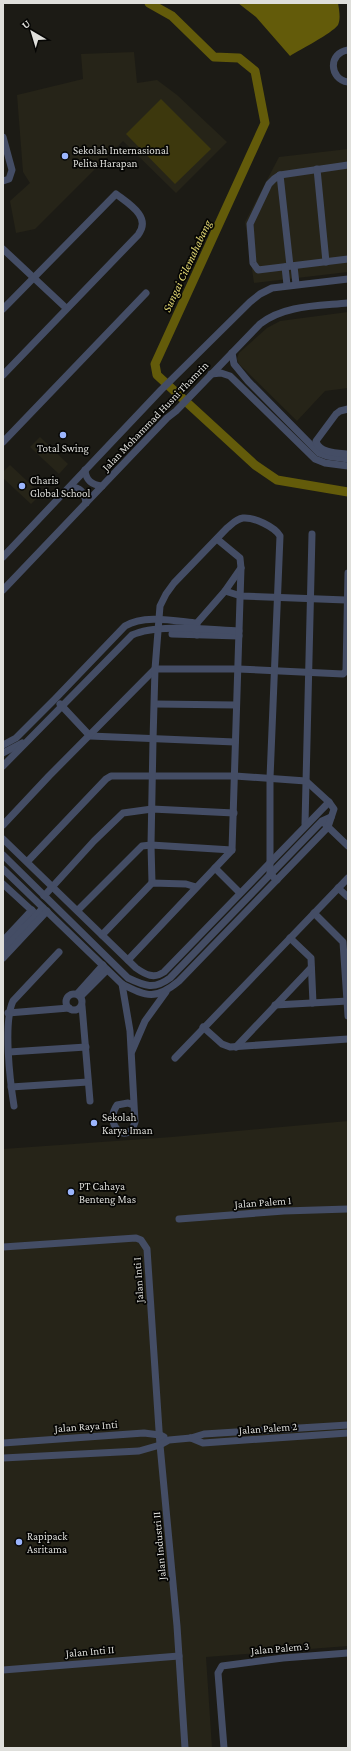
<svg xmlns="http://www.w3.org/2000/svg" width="351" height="1751" font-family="'Crimson Pro',serif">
<rect width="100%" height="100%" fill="#1c1b15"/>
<g fill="#262418">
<path d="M134,52L137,83L157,80L177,95L227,142L176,193L123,141L35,229L16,233L10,201L30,183L23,172L17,95L83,79L81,54Z"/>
<path d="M348,149V272L254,283L245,222L279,157Z"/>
<path d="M348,312V388L325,391L297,421L239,364L237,359L239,353L267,328L280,321Z"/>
<path d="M40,437L68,464L59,474L30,447Z"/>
<path d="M10,465L41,494L31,504L3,478V472Z"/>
<path d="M348,1121V1646L206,1657L212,1748H3V1149L172,1137Z"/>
</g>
<path fill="#3d380d" d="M161,99L211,149L175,184L126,134Z"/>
<path fill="#635b0a" d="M238,3H338C339,9 341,19 338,25C331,34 301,49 290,56L256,17Z"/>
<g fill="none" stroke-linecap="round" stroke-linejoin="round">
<path stroke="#635b0a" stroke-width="9" d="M149,3L172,16L214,57L239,58L255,71L265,123L155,364L157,375L255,465L277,480L348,492"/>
<g stroke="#444d65" stroke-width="7">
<path d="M348,50C328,53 329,79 348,82"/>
<path d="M3,137L12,170L9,179L3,181"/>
<path d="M348,165L280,175L274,179L269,184L250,224L253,263L258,270L348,259"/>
<path d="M317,169L326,262"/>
<path d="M280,175L290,266"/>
<path d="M3,249L66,308"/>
<path d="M294,266L296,284"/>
<path d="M285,267L287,285"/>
<path d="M3,309L116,194C129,204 152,217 138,235L3,375"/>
<path d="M232,353L234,364L248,381L319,453L327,456L348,459"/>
<path d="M211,374L221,373L230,376L315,459L325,463L348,466"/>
<path d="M348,409L340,411L336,414L316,441C319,453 338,453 348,454"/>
<path d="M3,442L146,293"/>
<path d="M85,470C86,480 91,485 102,486"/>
<path d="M70,487C80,487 85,493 86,503"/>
<path d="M3,557L161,390L250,302L260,294L272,288L348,279"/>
<path d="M3,590L167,418L176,411L260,324C284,305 318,306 348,303"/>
<path d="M225,591L241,596L346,600"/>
<path d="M172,634L239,636"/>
<path d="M197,635V623L225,591L241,568"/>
<path d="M60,704L90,736L235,742"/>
<path d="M155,704L236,705"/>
<path d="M3,745L16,738L55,699L125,626C144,614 176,621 197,623"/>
<path d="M3,753L22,743"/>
<path d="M3,766L132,635C157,623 210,630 239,631"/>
<path d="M305,824L312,534"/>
<path d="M325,824L348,846"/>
<path d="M3,825L49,776L155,669H238L343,674L346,671L348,573"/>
<path d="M3,839L136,968C146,975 154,979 164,972L329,802L306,781L235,776H111L106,779L27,862"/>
<path d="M3,855L128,978C145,986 154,990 170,978L322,821L331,817"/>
<path d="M215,868L240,893"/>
<path d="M3,869L122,984C147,997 156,1000 179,981L328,827L334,809L329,802"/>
<path d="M152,883L151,845L153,740L155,669L160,606L166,594L174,583L227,528C232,524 236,519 243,518C254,517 275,527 280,536L270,778V874L277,880"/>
<path d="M3,884L40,918"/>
<path d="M338,888L348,897"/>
<path d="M44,896L94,841L123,813L152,809L234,813"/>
<path d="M78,910L142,846L151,845L232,850"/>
<path d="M314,913L343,942L348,1016"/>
<path d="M102,935L152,883L186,884L196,887"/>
<path d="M290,938L311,958L313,1003"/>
<path d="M3,941L32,910"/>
<path d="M3,950L43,908"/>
<path d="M3,958L47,911"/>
<path d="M128,960L232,850L241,568L240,558L217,539"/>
<path d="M122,984L130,1031L135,1122C128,1147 103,1125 117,1105L128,1103L133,1105"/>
<circle cx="74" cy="1002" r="8"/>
<path d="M77,994L103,965"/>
<path d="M81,996L107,970"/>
<path d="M275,1005L348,1001"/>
<path d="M82,1006L90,1101"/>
<path d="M8,1013L69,1008"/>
<path d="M203,1027L222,1044L230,1047L348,1039"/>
<path d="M236,1047L311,968"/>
<path d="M132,1051L145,1021L166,992"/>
<path d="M9,1052L86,1047"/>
<path d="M175,1058L348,878"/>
<path d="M11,1087L88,1082"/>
<path d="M14,1106C10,1081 3,1023 13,1001L59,952"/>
<path d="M179,1219L284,1211L348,1209"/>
<path d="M3,1247L136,1238L141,1240L147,1249L160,1445L177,1626L185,1748"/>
<path d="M191,1438L203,1443L348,1433"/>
<path d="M3,1443L144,1433L160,1435L164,1437"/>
<path d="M3,1458L139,1451L160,1445L169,1440L191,1438L204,1434L348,1425"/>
<path d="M3,1670L179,1656"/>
<path d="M224,1748L218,1673L222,1666L283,1658L348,1653"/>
</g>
</g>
<g fill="#9bb5fd" stroke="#060604" stroke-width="1.5">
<circle cx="65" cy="156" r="4"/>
<circle cx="63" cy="435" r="4"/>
<circle cx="22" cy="486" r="4"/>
<circle cx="94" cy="1123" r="4"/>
<circle cx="71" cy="1192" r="4"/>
<circle cx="19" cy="1542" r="4"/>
</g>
<g text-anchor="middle" stroke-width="3.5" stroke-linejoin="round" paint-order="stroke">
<g font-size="11" fill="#dfdfdb" stroke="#060604" text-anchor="start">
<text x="73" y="154">Sekolah Internasional<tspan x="73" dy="13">Pelita Harapan</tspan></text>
<text x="63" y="452" text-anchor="middle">Total Swing</text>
<text x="30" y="484">Charis<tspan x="30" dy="13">Global School</tspan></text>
<text x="102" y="1121">Sekolah<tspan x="102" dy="13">Karya Iman</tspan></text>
<text x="79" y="1190">PT Cahaya<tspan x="79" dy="13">Benteng Mas</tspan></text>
<text x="27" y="1540">Rapipack<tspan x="27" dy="13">Asritama</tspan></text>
</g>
<g font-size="11" fill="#dfdfdb" stroke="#060604">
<text transform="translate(155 416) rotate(-46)" y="4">Jalan Mohammad Husni Thamrin</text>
<text transform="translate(263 1202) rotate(-4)" y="4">Jalan Palem 1</text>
<text transform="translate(138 1280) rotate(-94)" y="4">Jalan Inti I</text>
<text transform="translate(86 1426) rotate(-4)" y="4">Jalan Raya Inti</text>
<text transform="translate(268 1428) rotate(-4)" y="4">Jalan Palem 2</text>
<text transform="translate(159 1546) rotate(-95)" y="4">Jalan Industri II</text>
<text transform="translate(280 1648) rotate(-5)" y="4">Jalan Palem 3</text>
<text transform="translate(90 1651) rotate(-5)" y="4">Jalan Inti II</text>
</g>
<g font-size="12" font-style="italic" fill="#e3d873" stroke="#060604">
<text transform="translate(187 266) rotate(-65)" y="4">Sungai Cilemahabang</text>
</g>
</g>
<rect width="351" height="1751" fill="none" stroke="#dfdfdb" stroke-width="8"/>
<g transform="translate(32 32) rotate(322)" stroke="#060604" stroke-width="3" paint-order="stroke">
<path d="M0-3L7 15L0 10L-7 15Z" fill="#dfdfdb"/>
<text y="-6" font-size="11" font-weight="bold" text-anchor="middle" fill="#dfdfdb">U</text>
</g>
</svg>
